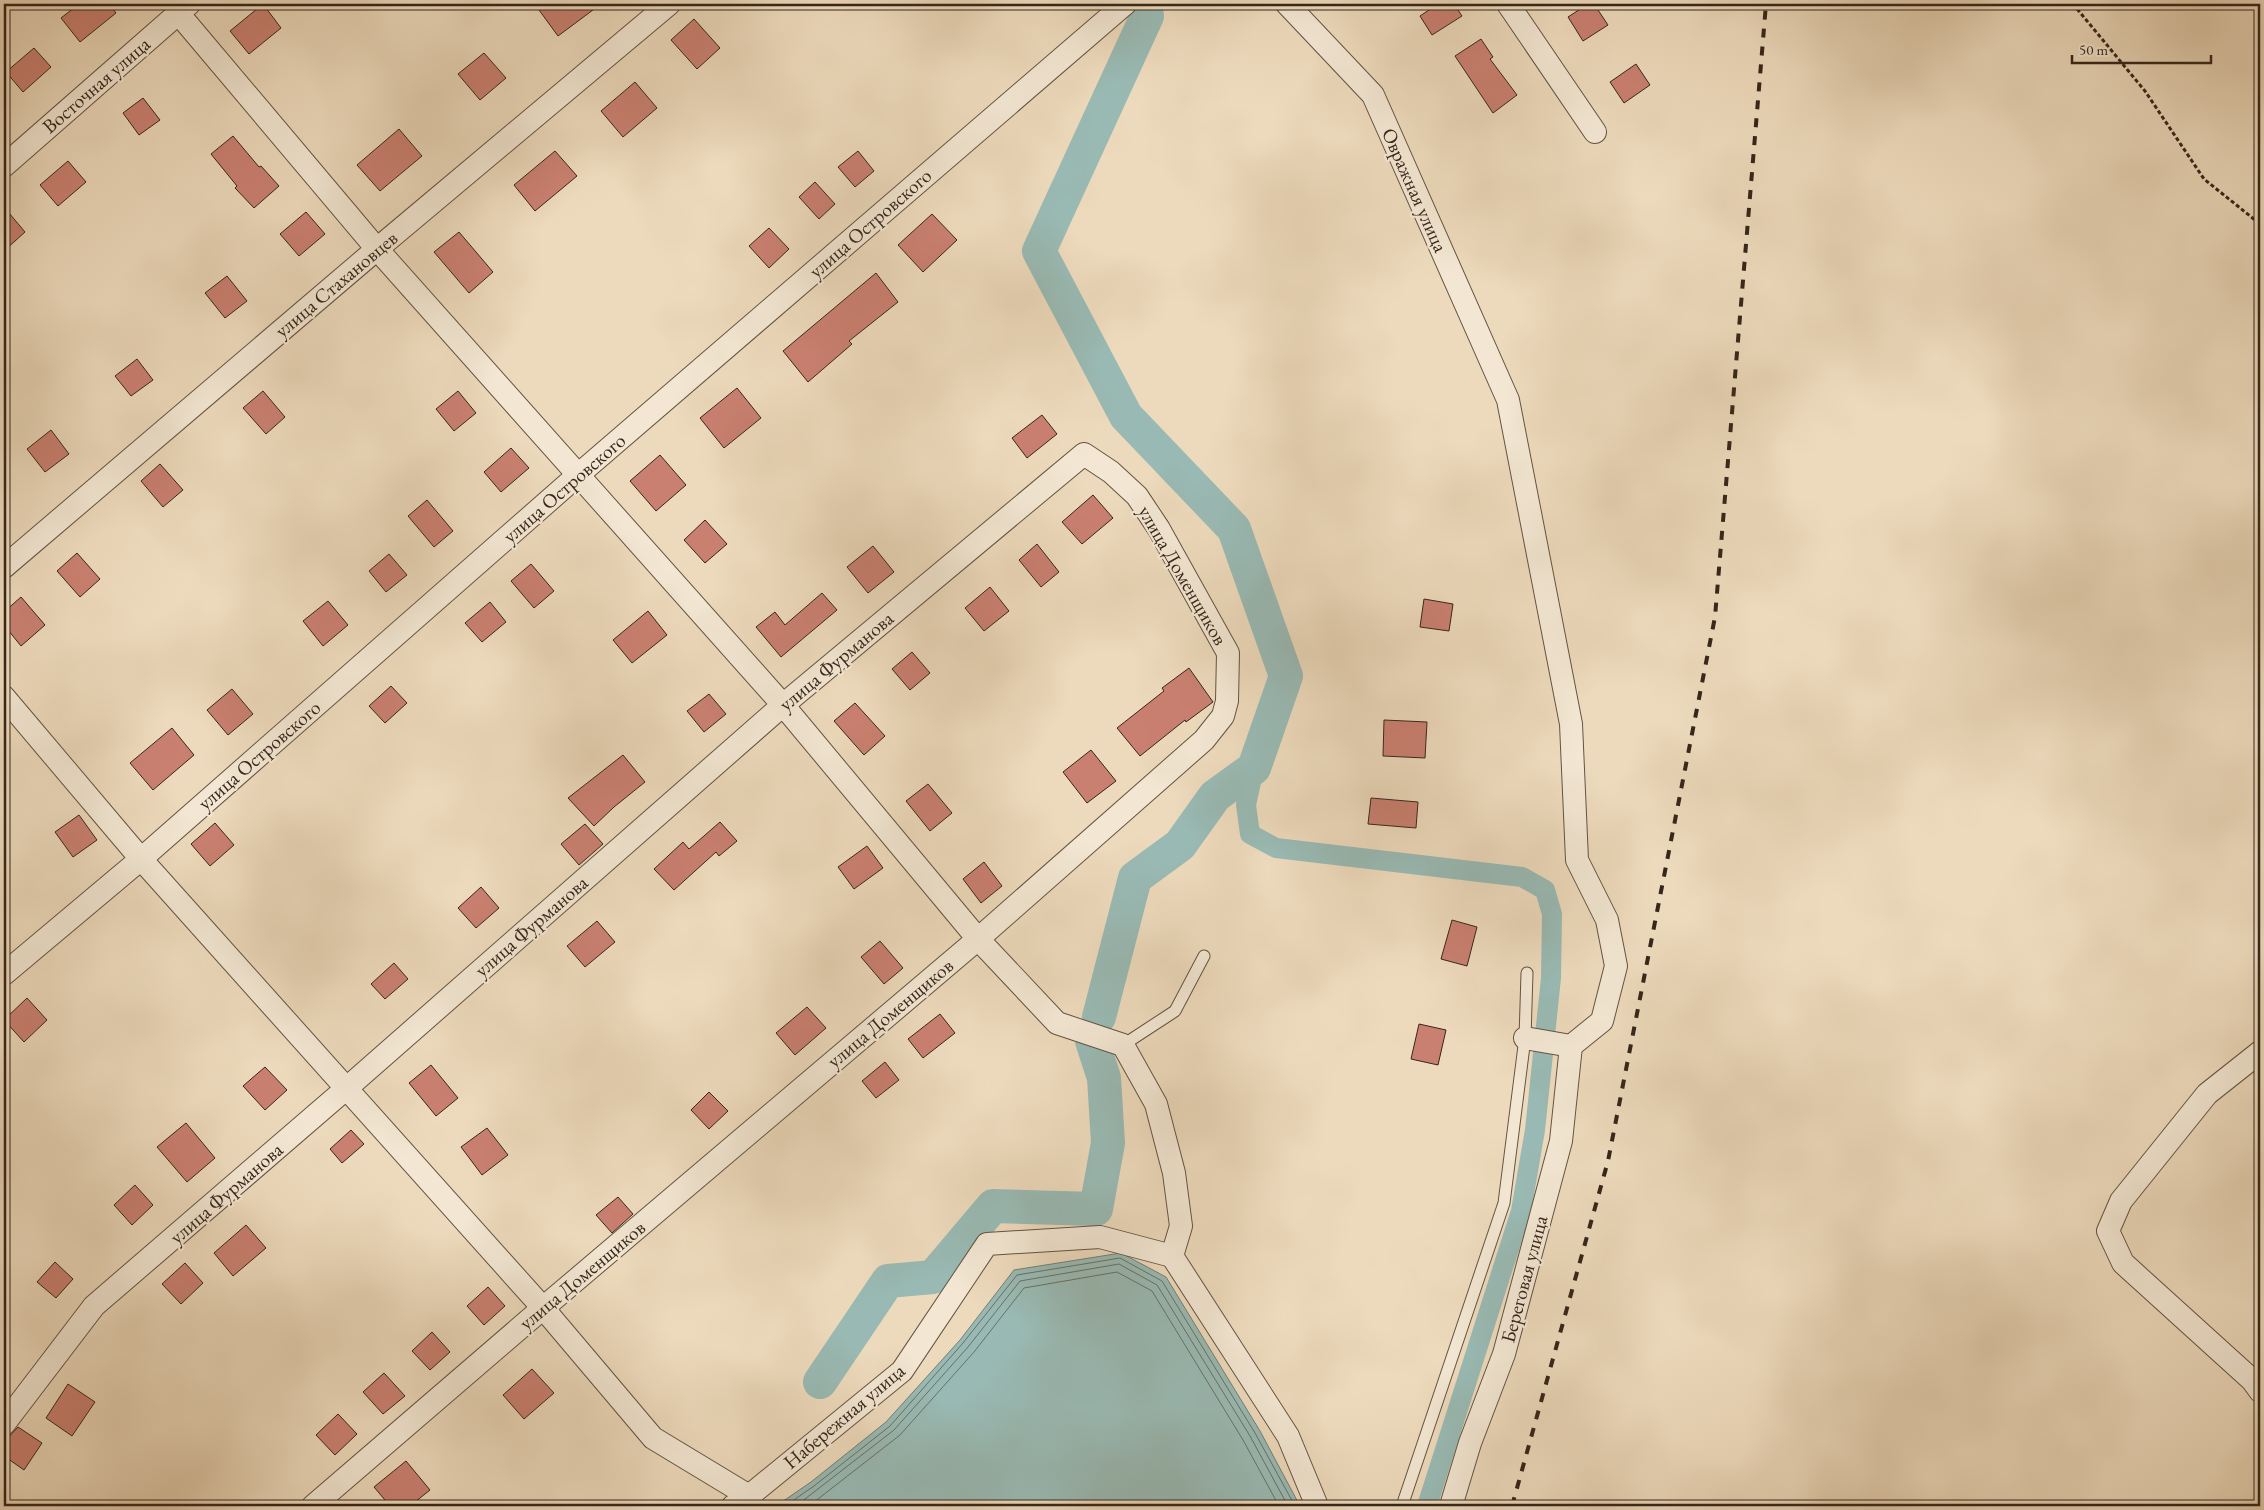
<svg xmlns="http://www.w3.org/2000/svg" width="2264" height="1510" font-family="'EB Garamond',serif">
<rect width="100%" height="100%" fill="#eddabc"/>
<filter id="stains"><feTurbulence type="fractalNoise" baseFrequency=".004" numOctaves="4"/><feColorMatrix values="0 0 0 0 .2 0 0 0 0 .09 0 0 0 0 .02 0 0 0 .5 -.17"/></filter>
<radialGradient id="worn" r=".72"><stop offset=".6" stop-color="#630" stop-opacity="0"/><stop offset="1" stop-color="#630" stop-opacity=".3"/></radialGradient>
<path fill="#99bab4" stroke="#717f76" d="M1121,1253L1166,1277L1260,1431L1300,1506H776L811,1482L886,1422L960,1340L1014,1270Z"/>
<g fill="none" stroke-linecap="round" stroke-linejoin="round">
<g stroke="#677067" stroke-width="1">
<path d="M785,1506L814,1486L890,1426L963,1343L1017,1275L1120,1258L1162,1281L1255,1433L1295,1506"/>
<path d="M796,1506L894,1430L968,1347L1020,1281L1119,1264L1157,1285L1250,1436L1288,1506"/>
<path d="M809,1506L900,1435L974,1352L1024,1288L1117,1272L1152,1291L1243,1440L1279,1506"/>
</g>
<path stroke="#99bab4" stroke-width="20" d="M1254,768L1246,805L1250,834L1276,848L1522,877L1545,890L1552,914L1551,978L1535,1130L1521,1211L1427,1506"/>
<g stroke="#99bab4" stroke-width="34">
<path d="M1099,1017L1135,878L1180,845L1215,796L1254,768L1286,676L1234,529L1126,416L1039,251L1147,16L1143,4"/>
<path d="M820,1382L888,1281L933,1277L993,1206L1096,1209L1108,1143L1104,1078L1092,1041"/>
</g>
</g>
<g fill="#ca8071" stroke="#35261a">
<path d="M79,4H109L116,13L80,42L61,18Z"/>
<path d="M263,4L281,28L249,54L230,31Z"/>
<path d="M547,4H601L558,36L539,10Z"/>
<path d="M1438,4H1454L1462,16L1432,35L1420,16Z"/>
<path d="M1588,4H1594L1608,25L1583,41L1568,17Z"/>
<path d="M694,19L720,48L697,69L671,40Z"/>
<path d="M1481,39L1493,57L1490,59L1517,95L1493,113L1455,56Z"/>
<path d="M34,48L51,67L23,92L6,72Z"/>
<path d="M484,53L506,78L480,100L458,74Z"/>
<path d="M1636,64L1650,85L1624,103L1610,82Z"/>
<path d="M635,82L657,108L623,137L601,111Z"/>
<path d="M143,98L160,120L139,135L123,113Z"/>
<path d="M399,129L422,156L380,191L357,165Z"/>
<path d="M233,136L259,167L261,166L279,186L254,208L235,188L237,186L211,154Z"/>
<path d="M555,151L577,176L535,211L514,185Z"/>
<path d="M858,151L874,171L855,187L838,167Z"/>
<path d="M68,161L86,182L58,206L40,185Z"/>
<path d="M815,182L835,204L819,219L799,197Z"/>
<path d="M4,207L25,232L4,251Z"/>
<path d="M306,212L325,234L299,256L280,234Z"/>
<path d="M932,214L957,240L923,272L898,245Z"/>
<path d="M769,228L789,249L769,268L749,246Z"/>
<path d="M459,232L493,272L469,293L434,252Z"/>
<path d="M876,273L898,302L849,341L852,344L808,382L783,351Z"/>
<path d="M227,276L247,301L225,318L205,293Z"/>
<path d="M137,359L153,380L131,396L115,376Z"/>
<path d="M737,388L761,418L724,448L700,418Z"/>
<path d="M263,391L285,417L266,434L243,408Z"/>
<path d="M458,391L476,413L454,431L436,409Z"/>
<path d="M1042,415L1057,434L1027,458L1012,438Z"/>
<path d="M51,430L69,454L45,472L27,449Z"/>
<path d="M511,448L529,468L501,492L484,472Z"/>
<path d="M660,455L686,485L656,511L630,481Z"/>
<path d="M160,464L183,490L163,507L141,481Z"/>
<path d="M1093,495L1113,518L1082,544L1062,522Z"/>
<path d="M427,500L453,531L434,547L408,516Z"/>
<path d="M705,520L727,544L705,563L684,540Z"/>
<path d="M1037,544L1059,572L1041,587L1019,560Z"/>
<path d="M873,546L894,572L868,593L847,567Z"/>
<path d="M77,553L100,579L80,597L57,571Z"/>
<path d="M389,554L407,575L386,592L369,571Z"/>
<path d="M531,564L554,591L534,608L511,581Z"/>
<path d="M990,587L1009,611L984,631L965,608Z"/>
<path d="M822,593L837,610L781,657L756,627L775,612L785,625Z"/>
<path d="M21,597L45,625L21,646L4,625V612Z"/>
<path d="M1424,599L1453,604L1449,631L1420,627Z"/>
<path d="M328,601L348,625L323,646L303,621Z"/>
<path d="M490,602L506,622L482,642L465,623Z"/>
<path d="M648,611L667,635L632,663L613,640Z"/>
<path d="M912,652L930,673L910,690L892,669Z"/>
<path d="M1189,668L1213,702L1186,722L1185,720L1140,756L1117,728L1164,691L1162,688Z"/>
<path d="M391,686L407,703L385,723L369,706Z"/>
<path d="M232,689L253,714L228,735L207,710Z"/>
<path d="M709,694L726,714L704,732L687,711Z"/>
<path d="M855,703L885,736L864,755L834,721Z"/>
<path d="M1384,720L1427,722L1425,758L1383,756Z"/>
<path d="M172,728L194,755L153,790L130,763Z"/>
<path d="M1091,750L1116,781L1087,803L1063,772Z"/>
<path d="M623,755L645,782L614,807L594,826L568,798Z"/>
<path d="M928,784L952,813L930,831L906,801Z"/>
<path d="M1371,798L1418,802L1416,828L1368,824Z"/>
<path d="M79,815L97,840L73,857L55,832Z"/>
<path d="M720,822L737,841L719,856L716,852L674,890L654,869L683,842L689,849Z"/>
<path d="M215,823L234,845L210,866L191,844Z"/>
<path d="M585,824L603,844L579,865L561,844Z"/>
<path d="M867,846L883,868L854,889L838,867Z"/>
<path d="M984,862L1002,886L981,903L963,879Z"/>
<path d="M481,887L499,908L476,928L458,908Z"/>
<path d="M1452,920L1477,927L1467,966L1441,959Z"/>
<path d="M597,921L615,942L585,967L567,946Z"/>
<path d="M880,941L903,968L884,984L861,957Z"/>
<path d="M394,963L408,979L385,999L371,984Z"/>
<path d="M27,998L47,1020L24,1042L4,1020Z"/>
<path d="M807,1007L826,1028L795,1055L776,1033Z"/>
<path d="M940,1014L955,1033L923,1058L908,1039Z"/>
<path d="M1419,1024L1446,1030L1438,1065L1411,1059Z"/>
<path d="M885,1062L899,1080L876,1098L862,1081Z"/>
<path d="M431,1065L458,1098L436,1116L409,1083Z"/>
<path d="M265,1067L287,1090L265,1110L243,1086Z"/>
<path d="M709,1092L728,1111L709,1129L691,1110Z"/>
<path d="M186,1123L215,1158L187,1182L157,1147Z"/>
<path d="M487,1128L508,1155L482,1175L461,1147Z"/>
<path d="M351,1130L364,1144L342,1163L330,1149Z"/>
<path d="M135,1185L153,1205L132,1225L114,1205Z"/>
<path d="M618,1197L633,1214L612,1233L596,1215Z"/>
<path d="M246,1225L266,1248L233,1276L214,1253Z"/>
<path d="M55,1262L73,1279L56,1298L37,1282Z"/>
<path d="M185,1263L203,1283L181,1304L162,1284Z"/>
<path d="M488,1287L505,1306L484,1325L467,1306Z"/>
<path d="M432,1332L450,1352L430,1370L412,1351Z"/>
<path d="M532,1369L554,1393L524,1419L503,1395Z"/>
<path d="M384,1373L405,1396L383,1414L363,1392Z"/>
<path d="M68,1384L95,1402L72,1436L46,1418Z"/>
<path d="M338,1414L357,1434L335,1455L316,1435Z"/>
<path d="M18,1427L42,1443L24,1470L4,1456V1442Z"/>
<path d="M406,1461L430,1490L410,1506H390L374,1487Z"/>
</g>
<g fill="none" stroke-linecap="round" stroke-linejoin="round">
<defs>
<g id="service">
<path d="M1123,1045L1175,1011L1204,956"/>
<path d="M1402,1506L1504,1203L1525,1038L1527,973"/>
</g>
<g id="minor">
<path d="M1287,4L1373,95L1508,400L1571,724L1577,860L1607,920L1616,966L1602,1021L1571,1046L1525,1038"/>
<path d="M1508,4L1595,132"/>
<path d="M178,13L377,249L783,705L978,939L1057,1023L1123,1045L1156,1104L1174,1173L1181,1226L1172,1256L1288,1436L1317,1506"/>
<path d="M4,166L189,4"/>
<path d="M4,567L377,249L669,4"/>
<path d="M4,697L141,859L543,1308L653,1438L749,1496"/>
<path d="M4,974L141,859L578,475L1125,4"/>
<path d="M2260,1052L2207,1094L2121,1201L2108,1231L2123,1263L2252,1380L2260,1391"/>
<path d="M4,1424L94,1306L348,1087L783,705L1084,454L1111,472L1137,496L1159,529L1228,653L1227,701L1223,716L1204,740L978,939L543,1308L313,1506"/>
<path d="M733,1506L749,1496L902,1371L987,1244L1100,1237L1172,1256"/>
<path d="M1451,1506L1470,1443L1504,1354L1561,1141L1571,1046"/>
</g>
</defs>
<use href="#service" stroke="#635342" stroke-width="13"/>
<use href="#minor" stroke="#635342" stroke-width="24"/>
<path stroke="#35261a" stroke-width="3" stroke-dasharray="4 2.5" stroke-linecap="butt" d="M2073,4L2145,91L2204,179L2260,224"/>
<use href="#service" stroke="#f3e7d3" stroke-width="11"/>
<use href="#minor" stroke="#f3e7d3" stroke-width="22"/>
<path stroke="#35261a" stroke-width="4" stroke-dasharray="9 9" stroke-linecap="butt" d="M1512,1506L1608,1161L1715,617L1766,4"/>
</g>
<g text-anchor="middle" stroke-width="4.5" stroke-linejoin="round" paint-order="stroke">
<g font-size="20" fill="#35261a" stroke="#f3e7d3">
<text transform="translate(96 85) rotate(-41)" y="7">Восточная улица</text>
<text transform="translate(1415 190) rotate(66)" y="7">Овражная улица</text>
<text transform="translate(870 223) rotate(-41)" y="7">улица Островского</text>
<text transform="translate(336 284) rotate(-40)" y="7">улица Стахановцев</text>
<text transform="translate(564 488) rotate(-41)" y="7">улица Островского</text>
<text transform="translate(1183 575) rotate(60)" y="7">улица Доменщиков</text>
<text transform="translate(836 661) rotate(-40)" y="7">улица Фурманова</text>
<text transform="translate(259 755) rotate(-41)" y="7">улица Островского</text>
<text transform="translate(531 926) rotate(-41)" y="7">улица Фурманова</text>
<text transform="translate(890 1013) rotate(-40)" y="7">улица Доменщиков</text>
<text transform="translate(226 1193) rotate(-41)" y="7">улица Фурманова</text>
<text transform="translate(582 1275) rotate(-40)" y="7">улица Доменщиков</text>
<text transform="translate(1524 1279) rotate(-75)" y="7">Береговая улица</text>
<text transform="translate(844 1416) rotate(-40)" y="7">Набережная улица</text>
</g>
</g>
<rect width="2264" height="1510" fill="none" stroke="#eddabc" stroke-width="20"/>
<rect x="5" y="5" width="2254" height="1500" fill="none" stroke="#35261a" stroke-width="2.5"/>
<rect x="10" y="10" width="2244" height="1490" fill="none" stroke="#35261a"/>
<path d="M2072 55v8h139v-8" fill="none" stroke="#35261a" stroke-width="2.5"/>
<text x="2079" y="55" font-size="15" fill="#35261a" stroke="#f3e7d3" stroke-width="4" paint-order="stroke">50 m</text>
<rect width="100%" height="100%" filter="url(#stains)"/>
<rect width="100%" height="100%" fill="url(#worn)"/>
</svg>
